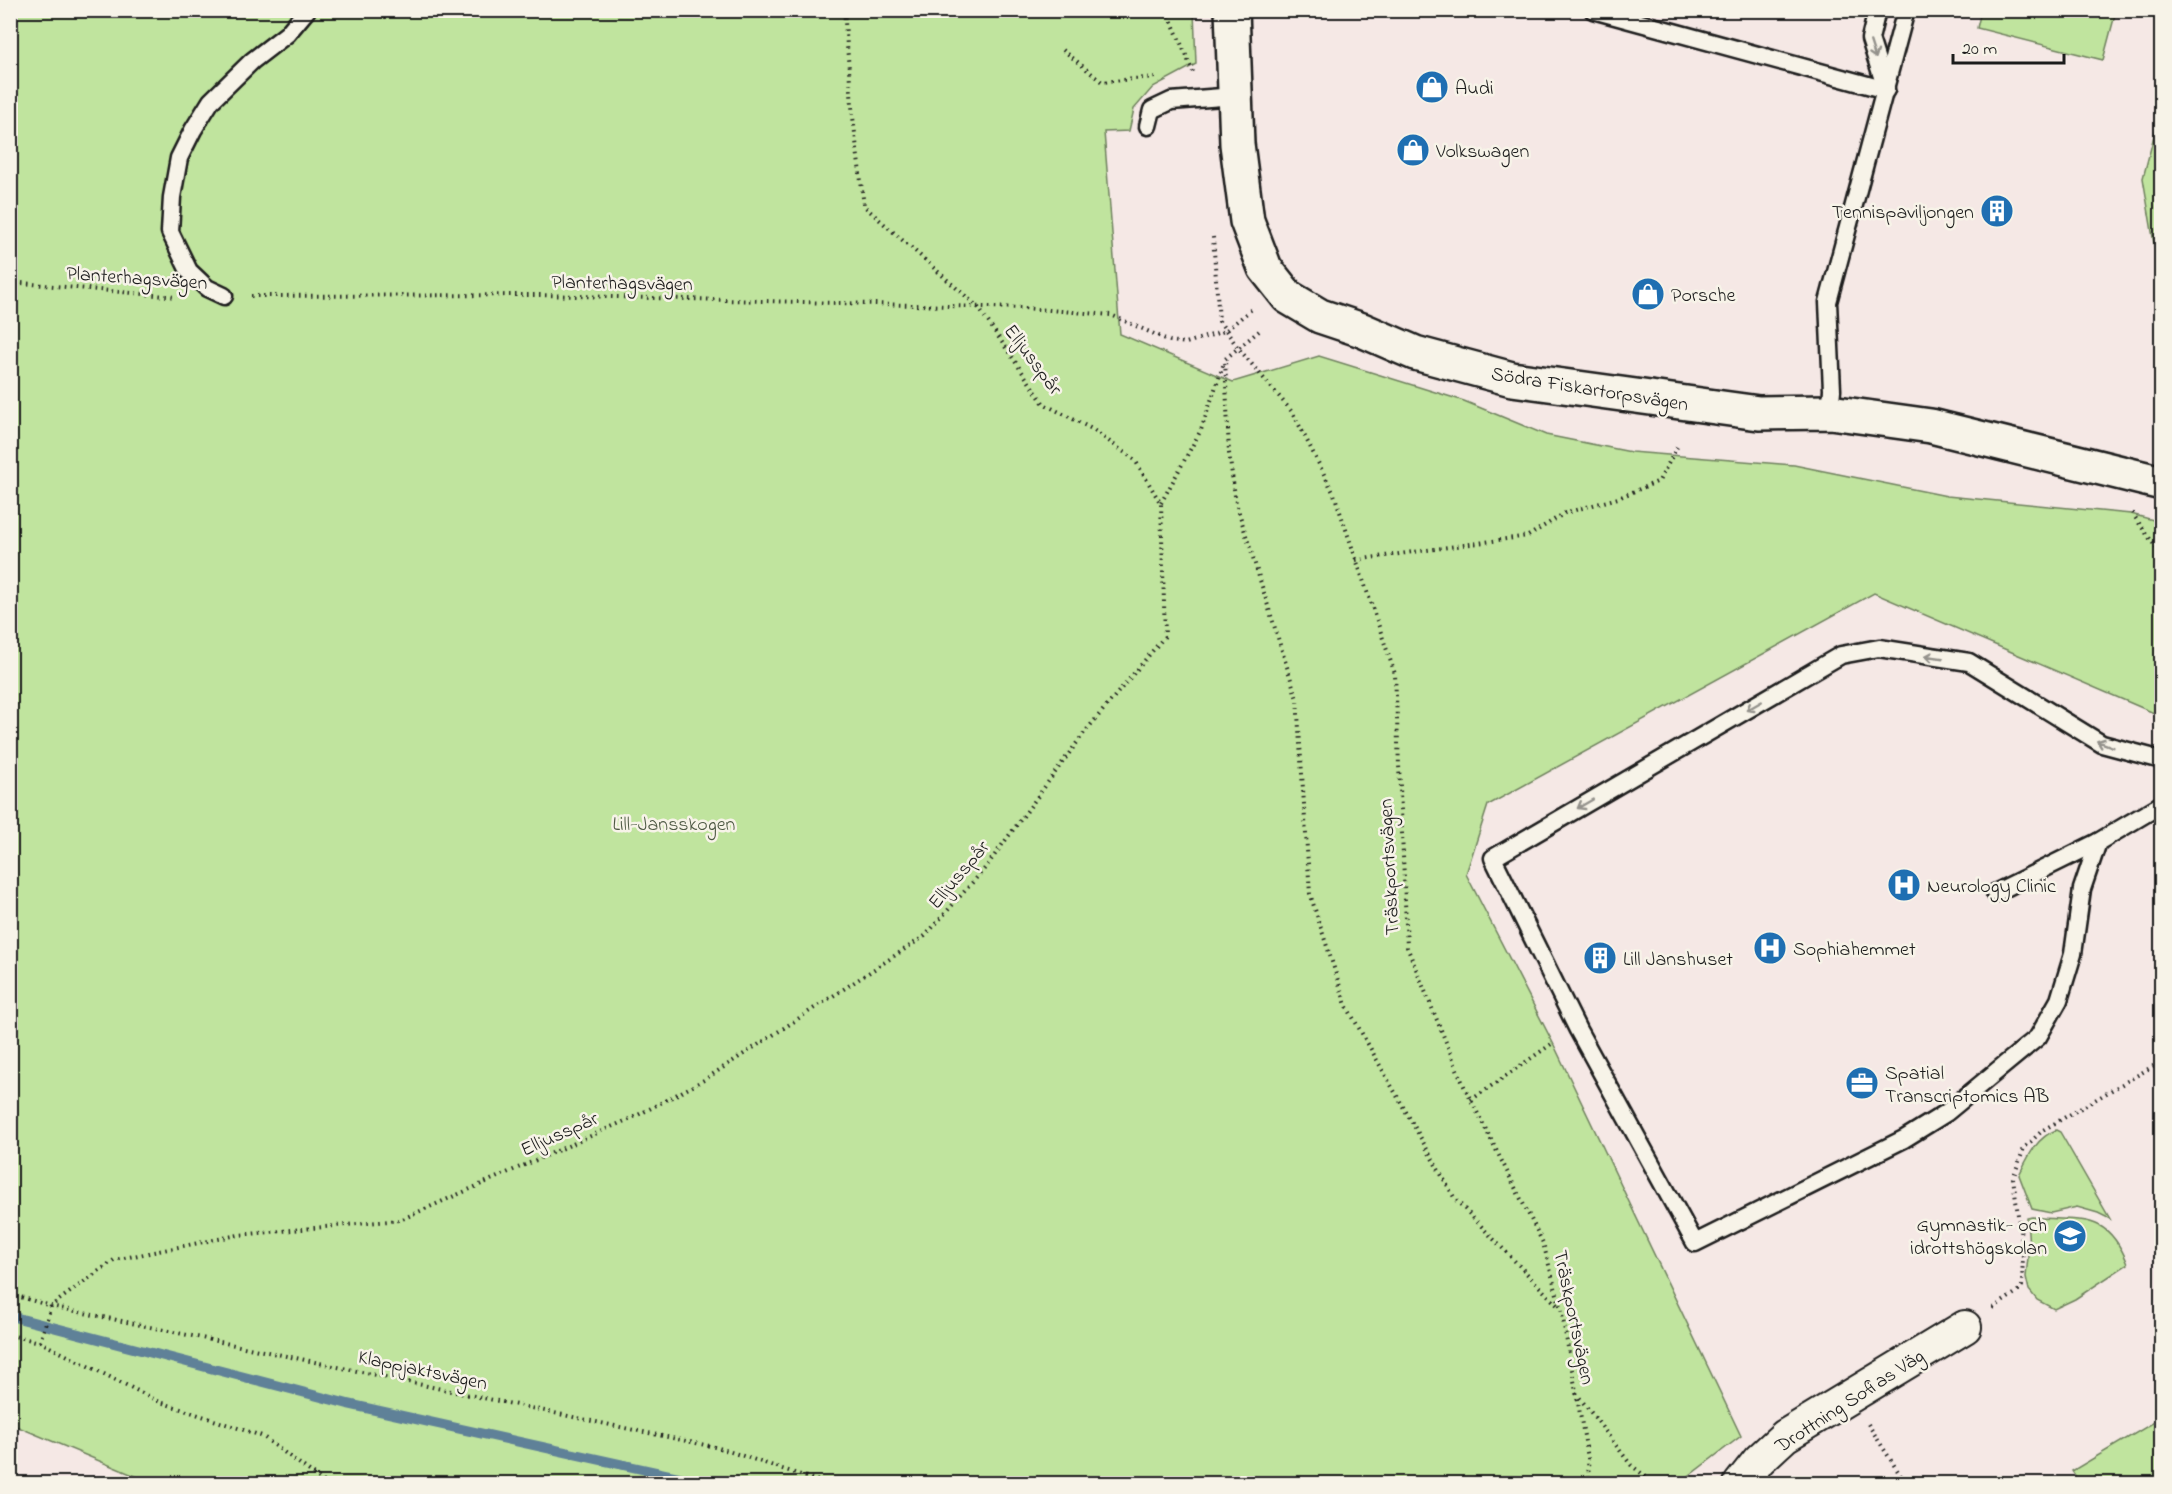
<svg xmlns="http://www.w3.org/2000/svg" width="2172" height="1494" font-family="'Indie Flower',sans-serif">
<rect width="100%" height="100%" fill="#f5e8e5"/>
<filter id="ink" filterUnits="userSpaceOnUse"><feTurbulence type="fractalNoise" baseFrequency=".0167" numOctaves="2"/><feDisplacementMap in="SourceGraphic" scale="12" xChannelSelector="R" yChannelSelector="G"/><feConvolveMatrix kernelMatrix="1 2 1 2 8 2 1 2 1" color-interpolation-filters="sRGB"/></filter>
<g filter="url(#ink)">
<g fill="#c0e49e" stroke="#6e805d" stroke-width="1.5">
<path d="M10,11H1194L1196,64L1153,87L1134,109L1129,131L1104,132L1120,334L1233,382L1319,356L1464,401L1546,435L1631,452L1794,465L1947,496L2131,514L2161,522V716L1874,593L1488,805L1466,874L1553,1043L1741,1436L1685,1479L1684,1483H152L11,1424Z"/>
<path d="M1981,11V10L2116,11L2103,60L1977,28Z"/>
<path d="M2161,109V285L2143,178Z"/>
<path d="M2056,1130L2060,1132L2110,1219L2098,1213L2077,1207L2051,1213L2032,1209L2019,1175C2028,1157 2036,1138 2056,1130Z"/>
<path d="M2032,1217C2079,1223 2106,1208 2128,1264L2075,1299L2054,1309L2037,1300L2029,1290L2026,1277L2029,1247L2027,1218Z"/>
<path d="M2161,1418V1478L2155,1483H2080L2072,1471Z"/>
</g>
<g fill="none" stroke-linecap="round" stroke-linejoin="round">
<path stroke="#5f8198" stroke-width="10" d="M10,1316L348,1404L710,1484"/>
<defs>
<g id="lane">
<path d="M1593,10L1886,90"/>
<path d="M1877,10L1870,39L1886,89"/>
<path d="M1148,126L1152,110L1171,101L1235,96"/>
<path d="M224,296L207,288L189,271L170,232L172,197L179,158L193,130L211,101L252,61L287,34L307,10"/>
<path d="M1830,412L1832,390L1828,302L1906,10"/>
<path d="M2162,760L2102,744L1969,662L1879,648L1841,655L1493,858L1578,1030L1695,1243L1904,1139L1946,1113L2038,1037L2059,1000L2073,954L2082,889L2098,842L2162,804"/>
<path d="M1995,893L2098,842"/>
</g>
<path id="street" d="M1740,1484L1759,1460L1785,1436L1965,1327"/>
<path id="secondary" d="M1232,10L1237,144L1247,221L1265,268L1288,297L1320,316L1362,330L1415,353L1512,379L1759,413L1830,412L1931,426L2162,483"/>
</defs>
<use href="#lane" stroke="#1c1c1c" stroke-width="21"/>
<use href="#street" stroke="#1c1c1c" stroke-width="36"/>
<use href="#secondary" stroke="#1c1c1c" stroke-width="38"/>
<g stroke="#1c1c1c" stroke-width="4" stroke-dasharray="1.5 4.5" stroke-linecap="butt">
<path d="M1167,10L1193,72"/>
<path d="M1063,50L1102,82L1155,77"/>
<path d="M1213,237L1219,321L1239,349L1293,413L1334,494L1395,674L1407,947L1464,1086L1543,1243L1561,1309L1588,1458L1589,1484"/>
<path d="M10,282L177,297"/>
<path d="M251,296L540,295L1024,308L1111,315L1170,341L1186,343L1225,331L1253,308"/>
<path d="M1259,331L1225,359L1229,453L1236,503L1297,699L1310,894L1346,1005L1455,1199L1560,1308"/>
<path d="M1161,503L1201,430L1224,363"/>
<path d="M2132,513L2162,556"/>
<path d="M1356,560L1528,536L1565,513L1618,498L1659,481L1677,447"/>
<path d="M1471,1100L1553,1043"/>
<path d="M10,1294L51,1306L719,1448L828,1484"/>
<path d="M1993,1308L2017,1292L2022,1286L2023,1252L2013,1178L2024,1148L2043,1130L2162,1061"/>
<path d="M10,1335L40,1342L160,1402L262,1436L327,1484"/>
<path d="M40,1342L51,1306L114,1260L238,1235L400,1220L636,1116L704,1080L925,936L986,867L1084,733L1165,636L1161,504L1135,460L1092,429L1044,404L978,307L864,206L853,117L844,10"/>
<path d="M1576,1393L1631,1465L1655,1484"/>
<path d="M1868,1424L1906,1484"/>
</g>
<use href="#lane" stroke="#f7f3e8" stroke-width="16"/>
<use href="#street" stroke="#f7f3e8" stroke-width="32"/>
<use href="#secondary" stroke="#f7f3e8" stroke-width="33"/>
</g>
<defs><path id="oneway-shaft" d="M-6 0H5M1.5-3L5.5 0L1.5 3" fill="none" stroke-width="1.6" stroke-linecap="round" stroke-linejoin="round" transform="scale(1.5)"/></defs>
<g stroke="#94928c">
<use href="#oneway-shaft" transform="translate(1873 50) rotate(72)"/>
<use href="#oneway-shaft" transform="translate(1934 657) rotate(-172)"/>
<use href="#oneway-shaft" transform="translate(1754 706) rotate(150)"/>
<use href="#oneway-shaft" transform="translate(2105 744) rotate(-159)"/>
<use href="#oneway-shaft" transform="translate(1585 804) rotate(150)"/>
</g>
</g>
<defs>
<symbol id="shop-disc" viewBox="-11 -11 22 22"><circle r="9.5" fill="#1f6fb2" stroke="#f7f3e8"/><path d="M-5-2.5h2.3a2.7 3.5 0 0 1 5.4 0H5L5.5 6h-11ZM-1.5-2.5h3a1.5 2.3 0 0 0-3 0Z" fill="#fff"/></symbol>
<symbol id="building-disc" viewBox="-11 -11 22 22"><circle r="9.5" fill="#1f6fb2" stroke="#f7f3e8"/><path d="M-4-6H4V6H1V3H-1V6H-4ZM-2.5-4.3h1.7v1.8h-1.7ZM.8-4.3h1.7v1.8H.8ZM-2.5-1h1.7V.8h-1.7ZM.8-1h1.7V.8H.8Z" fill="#fff"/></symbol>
<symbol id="hospital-disc" viewBox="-11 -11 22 22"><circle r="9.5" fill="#1f6fb2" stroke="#f7f3e8"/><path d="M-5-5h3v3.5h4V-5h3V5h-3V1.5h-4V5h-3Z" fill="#fff"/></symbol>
<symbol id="office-disc" viewBox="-11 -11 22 22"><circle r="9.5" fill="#1f6fb2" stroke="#f7f3e8"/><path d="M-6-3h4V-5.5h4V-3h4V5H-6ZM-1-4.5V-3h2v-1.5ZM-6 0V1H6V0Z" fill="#fff"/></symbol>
<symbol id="university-disc" viewBox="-11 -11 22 22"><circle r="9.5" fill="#1f6fb2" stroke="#f7f3e8"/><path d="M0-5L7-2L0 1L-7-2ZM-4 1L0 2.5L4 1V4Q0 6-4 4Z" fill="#fff"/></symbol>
</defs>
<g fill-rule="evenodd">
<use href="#shop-disc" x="1413" y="68" width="38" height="38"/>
<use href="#shop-disc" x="1394" y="131" width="38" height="38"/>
<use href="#building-disc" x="1978" y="192" width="38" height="38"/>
<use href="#shop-disc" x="1629" y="275" width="38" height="38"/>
<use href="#hospital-disc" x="1885" y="866" width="38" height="38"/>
<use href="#hospital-disc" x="1751" y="929" width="38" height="38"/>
<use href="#building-disc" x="1581" y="939" width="38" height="38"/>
<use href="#office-disc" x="1843" y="1064" width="38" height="38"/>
<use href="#university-disc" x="2051" y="1217" width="38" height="38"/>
</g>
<g text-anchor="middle" stroke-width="5" stroke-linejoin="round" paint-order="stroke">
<g font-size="20" fill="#1c1c1c" stroke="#f7f3e8" text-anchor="start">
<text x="1455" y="94">Audi</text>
<text x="1436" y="157">Volkswagen</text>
<text x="1974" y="218" text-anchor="end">Tennispaviljongen</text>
<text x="1671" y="301">Porsche</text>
<text x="1927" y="892">Neurology Clinic</text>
<text x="1793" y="955">Sophiahemmet</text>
<text x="1623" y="965">Lill Janshuset</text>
<text x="1885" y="1079">Spatial<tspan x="1885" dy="23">Transcriptomics AB</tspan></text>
<text x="2047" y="1231" text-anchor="end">Gymnastik- och<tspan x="2047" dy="23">idrottshögskolan</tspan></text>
</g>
<g font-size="20" fill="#1c1c1c" stroke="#f7f3e8">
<text transform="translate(137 277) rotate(4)" y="7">Planterhagsvägen</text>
<text transform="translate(622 282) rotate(1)" y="7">Planterhagsvägen</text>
<text transform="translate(1034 359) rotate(53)" y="7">Elljusspår</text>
<text transform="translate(1590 388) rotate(9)" y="7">Södra Fiskartorpsvägen</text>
<text transform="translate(1388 867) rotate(-93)" y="7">Träskportsvägen</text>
<text transform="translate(958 874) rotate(-50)" y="7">Elljusspår</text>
<text transform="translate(559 1133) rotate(-24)" y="7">Elljusspår</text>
<text transform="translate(1575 1317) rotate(78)" y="7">Träskportsvägen</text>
<text transform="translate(423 1369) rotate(12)" y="7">Klappjaktsvägen</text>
<text transform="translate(1849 1400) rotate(-33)" y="7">Drottning Sofias Väg</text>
</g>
<g font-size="20" fill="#4d5843" stroke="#f7f3e8">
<text x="674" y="830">Lill-Jansskogen</text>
</g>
</g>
<rect width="2172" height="1494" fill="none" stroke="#f7f3e8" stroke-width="36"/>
<rect x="18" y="18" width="2136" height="1458" fill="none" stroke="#1c1c1c" stroke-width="2" filter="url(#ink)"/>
<path d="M1953 54v9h111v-9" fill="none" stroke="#1c1c1c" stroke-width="3"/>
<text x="1962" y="54" font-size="18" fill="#1c1c1c" stroke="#f7f3e8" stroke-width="4.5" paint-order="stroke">20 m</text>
</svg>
